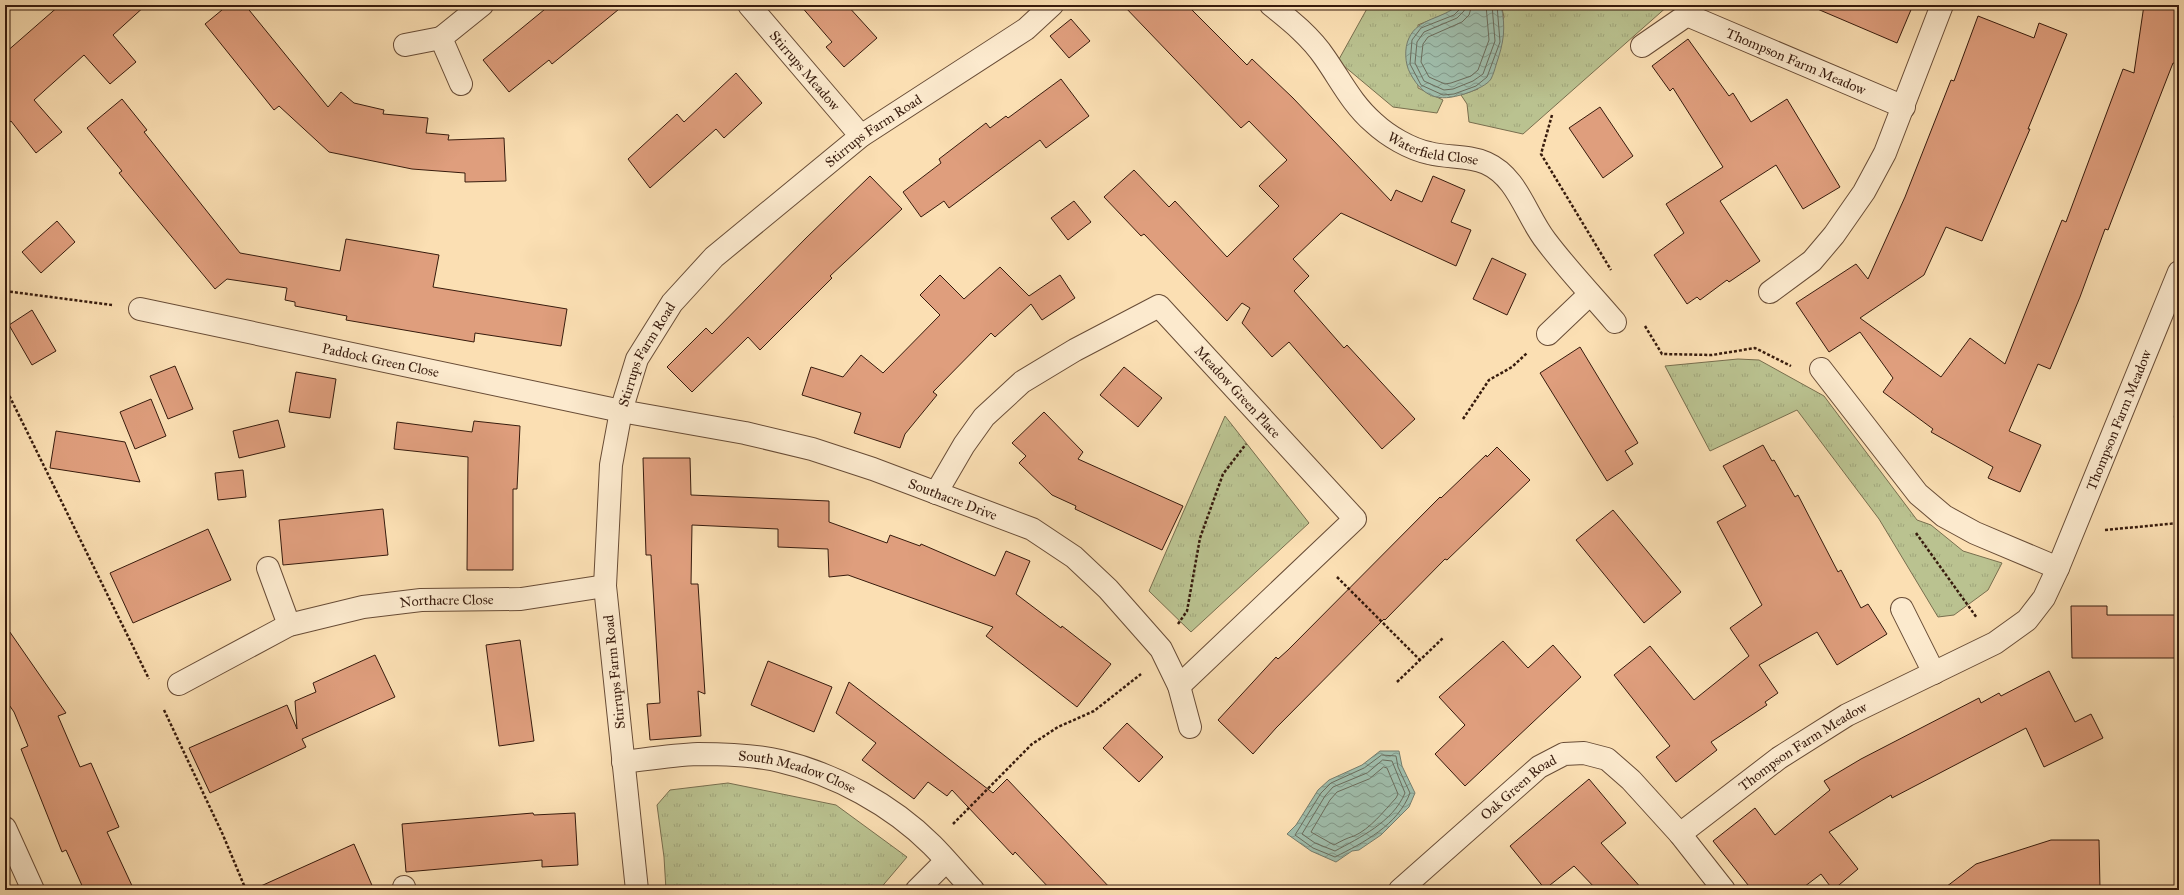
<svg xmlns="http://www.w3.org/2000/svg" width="2184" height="895" font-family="'IM FELL Great Primer',serif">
<defs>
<pattern id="grass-tufts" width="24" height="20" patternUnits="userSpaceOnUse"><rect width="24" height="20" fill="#bac290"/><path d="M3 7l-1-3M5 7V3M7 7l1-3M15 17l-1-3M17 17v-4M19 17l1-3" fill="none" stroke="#a0a67b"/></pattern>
<pattern id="water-waves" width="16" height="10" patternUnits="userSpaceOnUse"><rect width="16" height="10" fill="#9fbdab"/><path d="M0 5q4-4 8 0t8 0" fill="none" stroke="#82998a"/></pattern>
</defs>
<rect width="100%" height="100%" fill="#fbdfb3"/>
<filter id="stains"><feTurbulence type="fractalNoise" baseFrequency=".005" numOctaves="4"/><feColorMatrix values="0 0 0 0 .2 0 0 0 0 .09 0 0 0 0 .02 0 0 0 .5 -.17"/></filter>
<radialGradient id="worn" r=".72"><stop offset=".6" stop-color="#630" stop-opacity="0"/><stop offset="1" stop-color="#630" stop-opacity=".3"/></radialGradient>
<g fill="url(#grass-tufts)" stroke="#786e4e">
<path d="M1369,5H1458L1452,11L1418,25V88L1443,100L1437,113L1393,107L1338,61Z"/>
<path d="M1501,5H1669L1523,134L1469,122L1467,104L1461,95L1478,89L1504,17Z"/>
<path d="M1738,359L1759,360L1824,396L1917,520L1931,525L1963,551L2002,563L1988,590L1954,615L1938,617L1879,519L1797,410L1710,451L1665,366Z"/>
<path d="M1225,416L1309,523L1191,632L1149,591Z"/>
<path d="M728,783L836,805L907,857L879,890H666L664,857L657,805L670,790Z"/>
</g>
<g fill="url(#water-waves)" stroke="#757c6c">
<path d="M1458,5H1501C1506,28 1504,42 1496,65C1495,69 1493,75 1491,79C1487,85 1477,89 1470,92C1442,102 1425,101 1410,73C1405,64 1404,48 1409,38C1418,18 1443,19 1458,5Z"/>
<path d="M2179,398V426L2174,417Z"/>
<path d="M1380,751H1399L1402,766L1415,793L1409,807L1381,835L1359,850L1352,851L1336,862L1311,851L1287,834L1296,825L1318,790L1329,780L1362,765Z"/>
</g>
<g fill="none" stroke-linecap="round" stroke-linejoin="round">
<g stroke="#6b6c5c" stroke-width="1">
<path d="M1461,5L1460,9L1454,15L1421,28L1412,40L1410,64L1421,85L1443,95L1454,94L1476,86L1487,77L1500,42L1497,5"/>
<path d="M1466,5L1464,11L1457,18L1424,32L1417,42L1415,63L1424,81L1444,90L1453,89L1473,81L1483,74L1495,41L1492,5"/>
<path d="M1472,5L1469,15L1462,22L1428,37L1423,44L1421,62L1429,77L1445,84L1451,83L1471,76L1478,70L1489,40L1486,5"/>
<path d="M1382,755L1396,756L1398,767L1410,793C1398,825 1363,843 1335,857L1313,848L1295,835L1321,793L1331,783L1364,768Z"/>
<path d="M1383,760L1392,761L1405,793C1393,822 1359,838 1335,851L1315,843L1302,834L1325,796L1333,787L1367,773Z"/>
<path d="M1384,767L1387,768L1398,794L1396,798C1384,811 1370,829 1354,836C1347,838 1341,841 1334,845L1311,832L1330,800L1337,792L1369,779Z"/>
</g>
</g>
<g fill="#df9e7d" stroke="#371b0d">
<path d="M60,5H146L113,35L136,62L110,84L84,55L34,100L62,132L36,153L11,121L5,126V53Z"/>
<path d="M228,5H245L328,107L341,92L354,103L384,110L383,114L428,118L426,133L449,135L448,140L504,138L506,181L465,182V173L412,169L329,152L279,106L274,110L205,24Z"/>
<path d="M550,5H624L552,64L549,60L509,92L483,60Z"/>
<path d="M800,5H847L877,38L844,67L826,47L832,42Z"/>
<path d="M1123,5H1187L1247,65L1252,59L1293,98L1391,201L1396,190L1422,202L1433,176L1465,190L1451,222L1471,230L1456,266L1341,213L1293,259L1309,276L1294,291L1344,348L1347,345L1415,419L1382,449L1289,342L1272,357L1242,323L1250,308L1242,303L1227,321L1144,234L1141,236L1104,197L1134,170L1169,207L1175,201L1227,257L1279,206L1259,186L1287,160L1249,121L1241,128Z"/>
<path d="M1808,5H1913L1897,43Z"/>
<path d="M2144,5H2179V64L2173,63L2118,204L2108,230L2105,229L2080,297L2050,369L2038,364L2009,431L2041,445L2020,492L1988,478L1993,467L1931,432L1933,429L1883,392L1893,378L1860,332L1829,352L1796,303L1856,264L1868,279L1905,197L1951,80L1954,81L1978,16L2034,38L2039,23L2067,34L2028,129H2030L1982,241L1946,227L1924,275L1860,318L1941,377L1970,338L2005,364L2062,220L2066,222L2123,69L2134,73Z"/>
<path d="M1071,19L1090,41L1069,58L1050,36Z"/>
<path d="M1688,39L1729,96L1733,93L1751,122L1787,99L1840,187L1803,209L1776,165L1720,201L1760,261L1729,282L1727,280L1700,300L1697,297L1687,304L1654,255L1684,233L1666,204L1723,167L1673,88L1670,91L1652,66Z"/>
<path d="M736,73L762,103L724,138L716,129L650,188L628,159L677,114L684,122Z"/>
<path d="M1061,79L1089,116L1046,148L1040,140L949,208L944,201L921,217L903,192L941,163L939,159L986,123L990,128L1006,116L1008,118Z"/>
<path d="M122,99L147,130L144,132L240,253L340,271L346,239L439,255L433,287L567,309L561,346L475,333L474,342L346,320L347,316L295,306V302L285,300L287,288L227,279L215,289L119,173L122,171L87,128Z"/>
<path d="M1600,107L1633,156L1603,178L1569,128Z"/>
<path d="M870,176L902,209L830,276L832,278L760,350L748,337L692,392L667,367L706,328L712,334L806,238Z"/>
<path d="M1074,201L1091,222L1068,240L1051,218Z"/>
<path d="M57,221L75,242L41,273L22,252Z"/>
<path d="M1492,258L1526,274L1507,315L1473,299Z"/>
<path d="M1000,267L1029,296L1060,275L1075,298L1042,320L1031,304L995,337L991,333L933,392L937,395L905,434L900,448L854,433L861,413L802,395L811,367L843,377L861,355L883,373L940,315L920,295L940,275L964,299Z"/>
<path d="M32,310L56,351L32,365L9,325Z"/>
<path d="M1580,347L1638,443L1625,451L1633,464L1607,481L1540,373Z"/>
<path d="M175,366L193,409L168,419L150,376Z"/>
<path d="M1124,367L1162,398L1138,427L1100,395Z"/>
<path d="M296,372L336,379L330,418L289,412Z"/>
<path d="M151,399L166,436L135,449L120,412Z"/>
<path d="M1044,412L1083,452L1078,459L1183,506L1162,550L1075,509L1076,506L1052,495L1019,463L1026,456L1012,443Z"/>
<path d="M278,420L285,447L239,458L233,431Z"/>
<path d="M474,421L520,426L517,489H513V570H467L468,457L394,449L397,422L472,432Z"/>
<path d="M56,431L125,442L140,482L50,468Z"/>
<path d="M1763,445L1772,461L1774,460L1795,497L1798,495L1838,572L1841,570L1861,608L1868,604L1887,634L1837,665L1817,632L1759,665L1778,693L1765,702L1767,705L1711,742L1717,750L1676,782L1656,757L1670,746L1614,675L1650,646L1694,700L1749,656L1730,628L1762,605L1717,522L1746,506L1723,466Z"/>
<path d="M1497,447L1530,480L1447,560L1445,559L1385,620L1384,619L1276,728L1253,754L1218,720L1276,657L1278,659L1288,650L1440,497L1441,498L1486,455L1487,457Z"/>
<path d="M643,458H690L691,495L829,501V522L887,543L890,535L920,546L921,544L995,576L1006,551L1030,561L1016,594L1061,628L1062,626L1111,664L1077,707L986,636L993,627L848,575L829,577L828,549L778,547V529L692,525L691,584H698L705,694L698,691L701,736L650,740L647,704L660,703L651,555H646Z"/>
<path d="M243,470L246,497L218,500L215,473Z"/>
<path d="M383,509L388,555L283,565L279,520Z"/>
<path d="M1613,510L1681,592L1644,623L1576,540Z"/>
<path d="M208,529L231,580L133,623L110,573Z"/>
<path d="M2071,606H2107V615H2179V658H2072Z"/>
<path d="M5,625L66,713L58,716L80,767L91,763L119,827L107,832L134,890H84L66,850L62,852L21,749L28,746L14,712L5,699Z"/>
<path d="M520,640L534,741L499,746L486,645Z"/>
<path d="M1503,641L1528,668L1553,645L1581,677L1465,786L1435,754L1465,725L1439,697Z"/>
<path d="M375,655L395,697L302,739L306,747L210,793L189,748L287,705L297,729L295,701L316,692L313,683Z"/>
<path d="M768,661L832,687L814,732L751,705Z"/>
<path d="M2049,671L2075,722L2091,714L2103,738L2044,767L2026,728L1892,798L1891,795L1829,832L1858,869L1833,890L1821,874L1800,890H1752L1713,841L1755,808L1775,835L1830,790L1824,781L1861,759L1979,698L1981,703L1999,693L2001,696Z"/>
<path d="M849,682L993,793L1007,779L1112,890H1051L1015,852L1013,855L952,790L947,796L928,782L914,799L862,760L876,743L836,713Z"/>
<path d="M1127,723L1163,757L1139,782L1103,748Z"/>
<path d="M1589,779L1626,823L1601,843L1643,890H1597L1574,866L1545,889L1510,846Z"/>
<path d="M533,813L534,815L575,813L578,865L542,867V860L406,872L402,824Z"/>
<path d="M2051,840H2099L2100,889L1942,890L1976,864Z"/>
<path d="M354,844L374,890H252Z"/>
</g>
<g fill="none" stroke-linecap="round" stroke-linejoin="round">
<defs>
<g id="street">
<path id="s1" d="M749,5L861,136"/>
<path id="s2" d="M1271,5C1291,21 1311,37 1325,58C1341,81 1352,104 1374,123C1388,136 1410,149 1429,153C1448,158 1468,155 1486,163C1518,177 1526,216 1546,241C1567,269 1592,295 1615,322"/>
<path d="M405,45L441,38"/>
<path id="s3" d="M1642,46L1687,15L1904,107"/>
<path d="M461,84L441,38L482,5"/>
<path d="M1770,292L1812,261L1834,235L1864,192L1885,153L1942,5"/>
<path id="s4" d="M140,309L621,411L745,433L812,449L873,469L1032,529L1074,557L1108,589L1161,649L1179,686L1190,727"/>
<path d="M1548,334L1590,294"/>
<path d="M1821,369L1918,494L1944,516L1975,533L2058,568"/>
<path id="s5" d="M936,493L964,445L984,417L1022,382L1075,350L1159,306L1355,519L1179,686"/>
<path d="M268,568L289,625"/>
<path d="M1902,609L1934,673"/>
<path id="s6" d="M179,684L289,625L363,607L421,600L521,599L605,586"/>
<path id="s7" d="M623,762C648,759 673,755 698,754C724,754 755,755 780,761C835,774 892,805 932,845C946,859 959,875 973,890"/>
<path d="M5,828L33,890"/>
<path id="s8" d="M1680,834L1779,758L1847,715L1995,643L2027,620L2044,598L2058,568L2179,272"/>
<path d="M404,887L405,890"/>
<path id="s9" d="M637,890L605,586L611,465L621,411L637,359L672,303L714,257L861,136L1026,29L1052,5"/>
<path d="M917,890L946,861"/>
<path id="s10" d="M1400,890L1539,767L1564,754L1584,753L1607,759L1631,780L1680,834L1724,890"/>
</g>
</defs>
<use href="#street" stroke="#684c36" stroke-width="24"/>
<g stroke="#371b0d" stroke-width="2.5" stroke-dasharray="3 2" stroke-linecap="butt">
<path d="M1552,115L1541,154L1611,270"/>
<path d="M5,291L112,305"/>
<path d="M1645,326L1662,354L1712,355L1755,348L1791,366"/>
<path d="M5,387L149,679"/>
<path d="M1463,419L1489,380L1512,367L1527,353"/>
<path d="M2105,530L2179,523"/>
<path d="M1916,533L1977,618"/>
<path d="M1337,577L1420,660"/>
<path d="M1178,624L1187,611L1200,538L1223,474L1246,444"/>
<path d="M1397,682L1443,638"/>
<path d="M164,710L223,835L246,890"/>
<path d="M953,824L1032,744L1058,727L1094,711L1141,674"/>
</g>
<use href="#street" stroke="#fceace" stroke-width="22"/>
</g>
<g text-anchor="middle" stroke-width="3.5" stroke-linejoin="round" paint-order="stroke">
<g font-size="14" fill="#371b0d" stroke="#fceace">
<text dy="5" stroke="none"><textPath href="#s3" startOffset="173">Thompson Farm Meadow</textPath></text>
<text dy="5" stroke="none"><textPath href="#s1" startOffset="86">Stirrups Meadow</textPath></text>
<text dy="5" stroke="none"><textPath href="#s9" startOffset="868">Stirrups Farm Road</textPath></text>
<text dy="5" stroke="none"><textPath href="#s2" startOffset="224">Waterfield Close</textPath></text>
<text dy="5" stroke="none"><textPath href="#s9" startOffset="544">Stirrups Farm Road</textPath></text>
<text dy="5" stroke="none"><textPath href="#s4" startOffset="246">Paddock Green Close</textPath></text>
<text dy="5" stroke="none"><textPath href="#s5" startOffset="415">Meadow Green Place</textPath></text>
<text dy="5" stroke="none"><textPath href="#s8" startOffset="630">Thompson Farm Meadow</textPath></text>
<text dy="5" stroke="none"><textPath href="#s4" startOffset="836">Southacre Drive</textPath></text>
<text dy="5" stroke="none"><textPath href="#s6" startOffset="285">Northacre Close</textPath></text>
<text transform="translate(614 672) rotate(-96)" y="5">Stirrups Farm Road</text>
<text dy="5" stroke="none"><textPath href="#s8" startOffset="151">Thompson Farm Meadow</textPath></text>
<text dy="5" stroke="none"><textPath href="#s7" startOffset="177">South Meadow Close</textPath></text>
<text dy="5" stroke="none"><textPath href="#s10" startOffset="157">Oak Green Road</textPath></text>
</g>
</g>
<rect width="2184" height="895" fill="none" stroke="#fbdfb3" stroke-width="20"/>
<rect x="6" y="6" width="2172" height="883" fill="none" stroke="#371b0d" stroke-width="2"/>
<rect x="10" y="10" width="2164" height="875" fill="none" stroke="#371b0d"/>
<rect width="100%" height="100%" filter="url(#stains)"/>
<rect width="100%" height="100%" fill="url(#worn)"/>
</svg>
